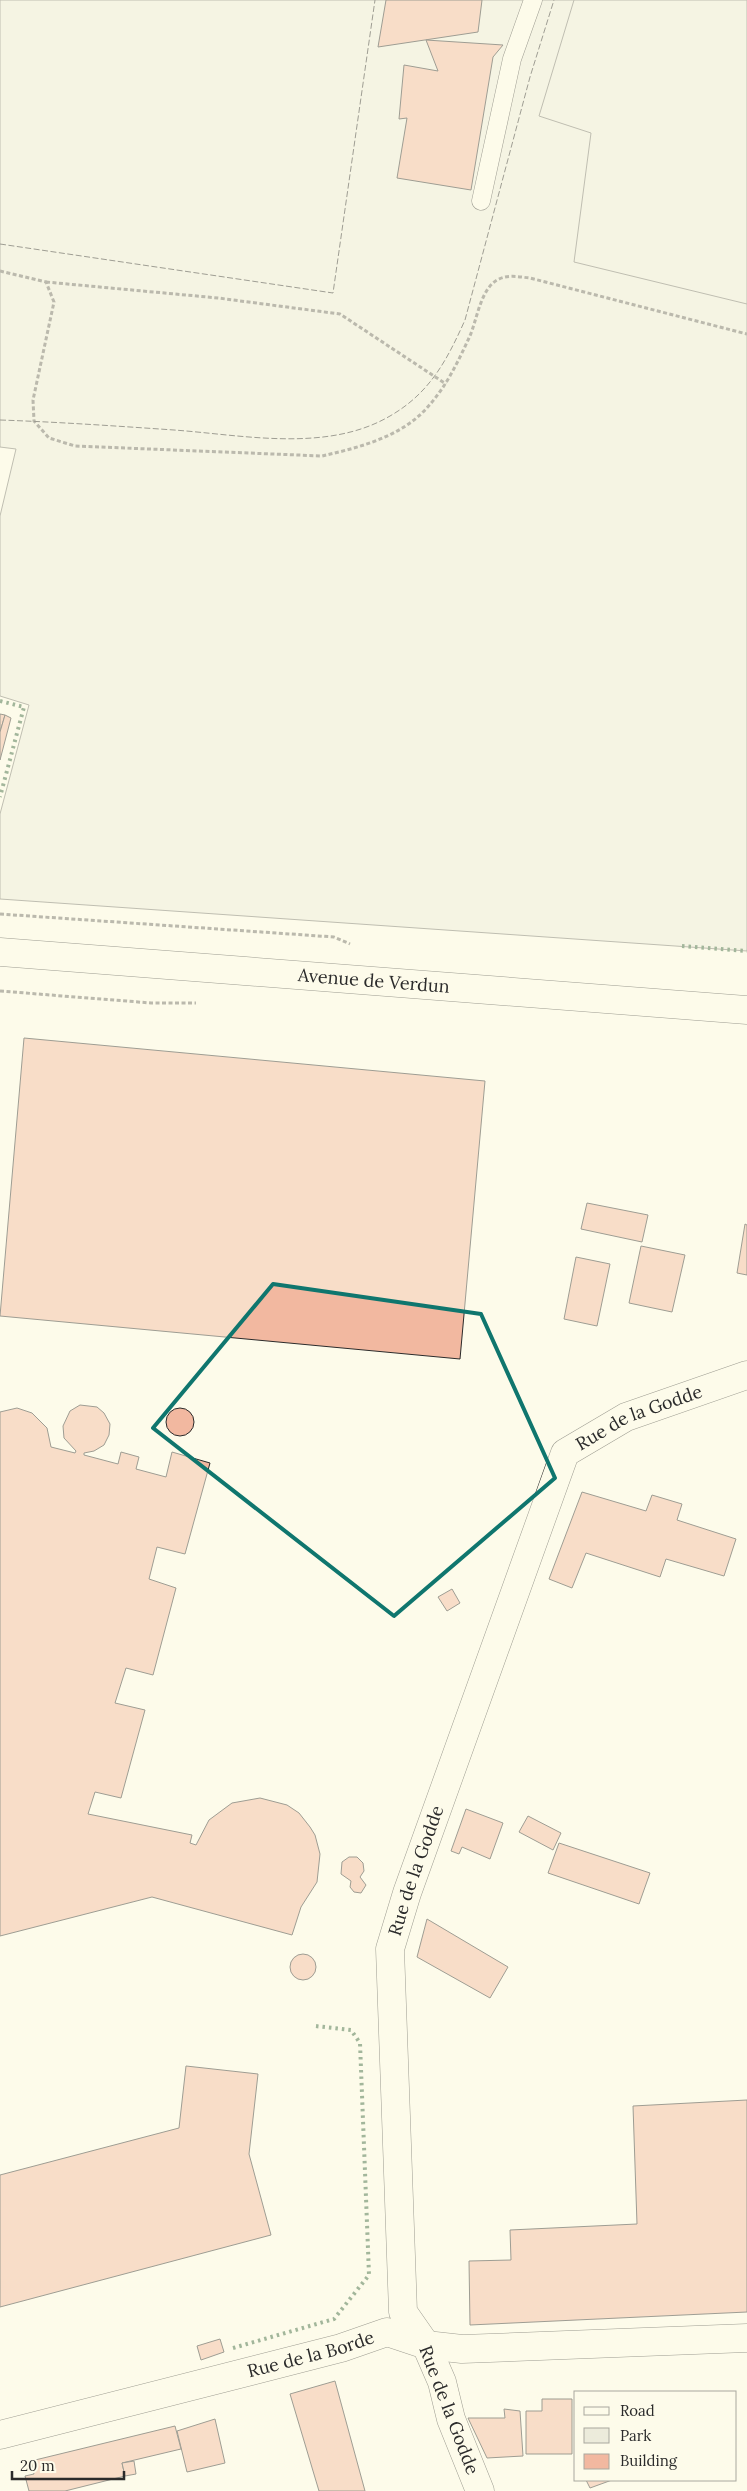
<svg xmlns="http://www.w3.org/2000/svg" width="747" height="2491" font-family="Lora,serif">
<rect width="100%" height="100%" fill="#fdfbea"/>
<path fill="#ecebdb" stroke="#74746e" d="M0,0H747V951L0,899V814L29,705L0,696V516L16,449L0,447Z"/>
<path fill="#eceadb" stroke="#74746e" d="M574,0H747V304L574,262L591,133L539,116Z"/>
<g fill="#f2b8a0" stroke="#2b2b2b">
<path d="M386,0H482L478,32L378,47Z"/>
<path d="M426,40L503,45L493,57L471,190L397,178L407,118L399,119L404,65L438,71Z"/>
<path d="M0,714L5,715L0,732Z"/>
<path d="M5,715L11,718L0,760V732Z"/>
<path d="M24,1038L485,1081L460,1359L0,1316Z"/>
<path d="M587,1203L648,1215L642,1242L581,1229Z"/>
<path d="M745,1224L747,1225V1275L737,1273Z"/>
<path d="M641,1246L685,1255L672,1312L629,1303Z"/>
<path d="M576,1257L610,1264L597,1326L564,1319Z"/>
<path d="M80,1405L97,1407L104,1413L110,1424L109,1435L104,1445L94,1451L84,1453V1455L118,1464L121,1452L139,1457L136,1469L166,1477L172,1452L210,1463L185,1554L157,1547L149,1579L176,1588L153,1675L126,1668L115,1703L145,1710L121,1798L95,1792L88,1814L192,1835L190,1843L196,1845L209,1820L232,1803L260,1798L287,1805L299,1813L310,1827L315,1835L320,1854L317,1882L301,1907L292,1935L152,1897L0,1936V1412L17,1408L32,1413L47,1428L51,1447L75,1453L76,1451L64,1438L63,1426L70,1411Z"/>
<circle cx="180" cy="1422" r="14"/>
<path d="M582,1492L646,1511L652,1495L682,1504L677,1520L736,1539L724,1576L666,1559L660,1577L586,1553L572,1588L549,1579Z"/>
<path d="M452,1589L460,1603L447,1611L438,1597Z"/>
<path d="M466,1809L503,1823L490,1859L462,1847L459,1854L451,1851Z"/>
<path d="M528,1816L561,1833L553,1850L519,1832Z"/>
<path d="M559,1843L650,1873L639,1904L548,1873Z"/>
<path d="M349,1857H357L363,1863L364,1871L360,1877L366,1885L361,1893L354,1892L350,1887L351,1881L341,1874L342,1862Z"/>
<path d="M427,1919L508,1967L490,1998L417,1957Z"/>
<circle cx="303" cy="1967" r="13"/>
<path d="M186,2066L258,2074L249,2154L271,2235L0,2307V2175L179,2128Z"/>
<path d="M747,2100V2312L470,2325L469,2261L511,2260L510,2230L637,2224L633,2106Z"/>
<path d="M220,2339L224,2352L201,2360L197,2346Z"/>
<path d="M335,2381L365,2491H319L290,2394Z"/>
<path d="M542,2399H572V2454H526V2411H542Z"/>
<path d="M504,2409L520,2411L523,2456L487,2458L468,2418H505Z"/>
<path d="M215,2419L225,2463L187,2472L177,2431Z"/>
<path d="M175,2426L181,2449L122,2463L125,2476L65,2491H29L25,2476L34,2474L31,2461Z"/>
<path d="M134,2461L136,2474L125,2476L122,2463Z"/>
<path d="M586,2480H612L590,2488Z"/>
</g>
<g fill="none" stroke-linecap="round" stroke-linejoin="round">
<defs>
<path id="service" d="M481,201L512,59L533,0"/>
<g id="minor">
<path id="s1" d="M0,2435L341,2348L387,2332L426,2345L462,2349L747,2338"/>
<path id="s2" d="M480,2491L451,2419L442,2382L426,2345L403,2312L390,1949L407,1893L565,1453L626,1417L747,1375"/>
</g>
<g id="secondary">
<path id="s3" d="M0,952L747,1010"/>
</g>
</defs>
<use href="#service" stroke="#2b2b2b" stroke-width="19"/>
<use href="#minor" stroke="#2b2b2b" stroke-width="29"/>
<use href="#secondary" stroke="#2b2b2b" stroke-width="29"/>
<g stroke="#6a6964" stroke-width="3" stroke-dasharray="4 2.5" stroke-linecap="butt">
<path d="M0,271L46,282L54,302L33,400L34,421L49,438L75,446L322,456C357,448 397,438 423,412C444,391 457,364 469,338C477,321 480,290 497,280C508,274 519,277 530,278L747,334"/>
<path d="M46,282L218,298L340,314L446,384"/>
<path d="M0,914L334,937L350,944"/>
<path d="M0,991L151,1003H196"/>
</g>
<use href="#service" stroke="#fdfbea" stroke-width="18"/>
<use href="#minor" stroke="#fdfbea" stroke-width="28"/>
<use href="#secondary" stroke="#fdfbea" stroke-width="28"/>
<g stroke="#34623c" stroke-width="4" stroke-dasharray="2.5 4" stroke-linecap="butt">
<path d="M0,701L24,707L0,797"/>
<path d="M682,946L747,951"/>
<path d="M233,2348L334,2319L369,2275L360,2043L351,2030L315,2026"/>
</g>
<g stroke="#2b2b2b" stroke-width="1" stroke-dasharray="6 2.5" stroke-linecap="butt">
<path d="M0,244L333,293L375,0"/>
<path d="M0,420C58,422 116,426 174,430C243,435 327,453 390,416C430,393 447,360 465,320L530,77L554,0"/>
</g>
</g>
<path d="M0 0H747V2491H0ZM273,1284L481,1314L555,1478L394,1616L153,1428Z" fill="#fdfbea" fill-opacity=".55" fill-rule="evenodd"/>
<path fill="none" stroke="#0f766e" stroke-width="4" stroke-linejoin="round" d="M273,1284L481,1314L555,1478L394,1616L153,1428Z"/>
<g text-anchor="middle" stroke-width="4" stroke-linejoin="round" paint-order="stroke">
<g font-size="18" fill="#2b2b2b" stroke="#fdfbea">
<text dy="6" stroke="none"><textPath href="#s3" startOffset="375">Avenue de Verdun</textPath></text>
<text dy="6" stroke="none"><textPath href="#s2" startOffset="1168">Rue de la Godde</textPath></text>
<text dy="6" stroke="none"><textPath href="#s2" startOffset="642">Rue de la Godde</textPath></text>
<text dy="6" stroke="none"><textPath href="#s1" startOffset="321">Rue de la Borde</textPath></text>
<text transform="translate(449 2410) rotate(69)" y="6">Rue de la Godde</text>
</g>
</g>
<rect x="574" y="2391" width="162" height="90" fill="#fdfbea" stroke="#a9a89e"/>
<rect x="584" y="2407" width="25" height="8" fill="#fdfbea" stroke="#a9a89e"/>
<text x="620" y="2416" font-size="15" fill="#2b2b2b">Road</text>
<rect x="584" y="2428" width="25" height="15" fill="#ecebdb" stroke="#a9a89e"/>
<text x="620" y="2441" font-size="15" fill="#2b2b2b">Park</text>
<rect x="584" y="2454" width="25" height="15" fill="#f2b8a0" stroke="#a9a89e"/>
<text x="620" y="2466" font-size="15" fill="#2b2b2b">Building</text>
<path d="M12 2471v8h112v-8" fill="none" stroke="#2b2b2b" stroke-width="2.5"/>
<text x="20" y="2471" font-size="15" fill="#2b2b2b" stroke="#fdfbea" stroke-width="4" paint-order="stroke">20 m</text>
</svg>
